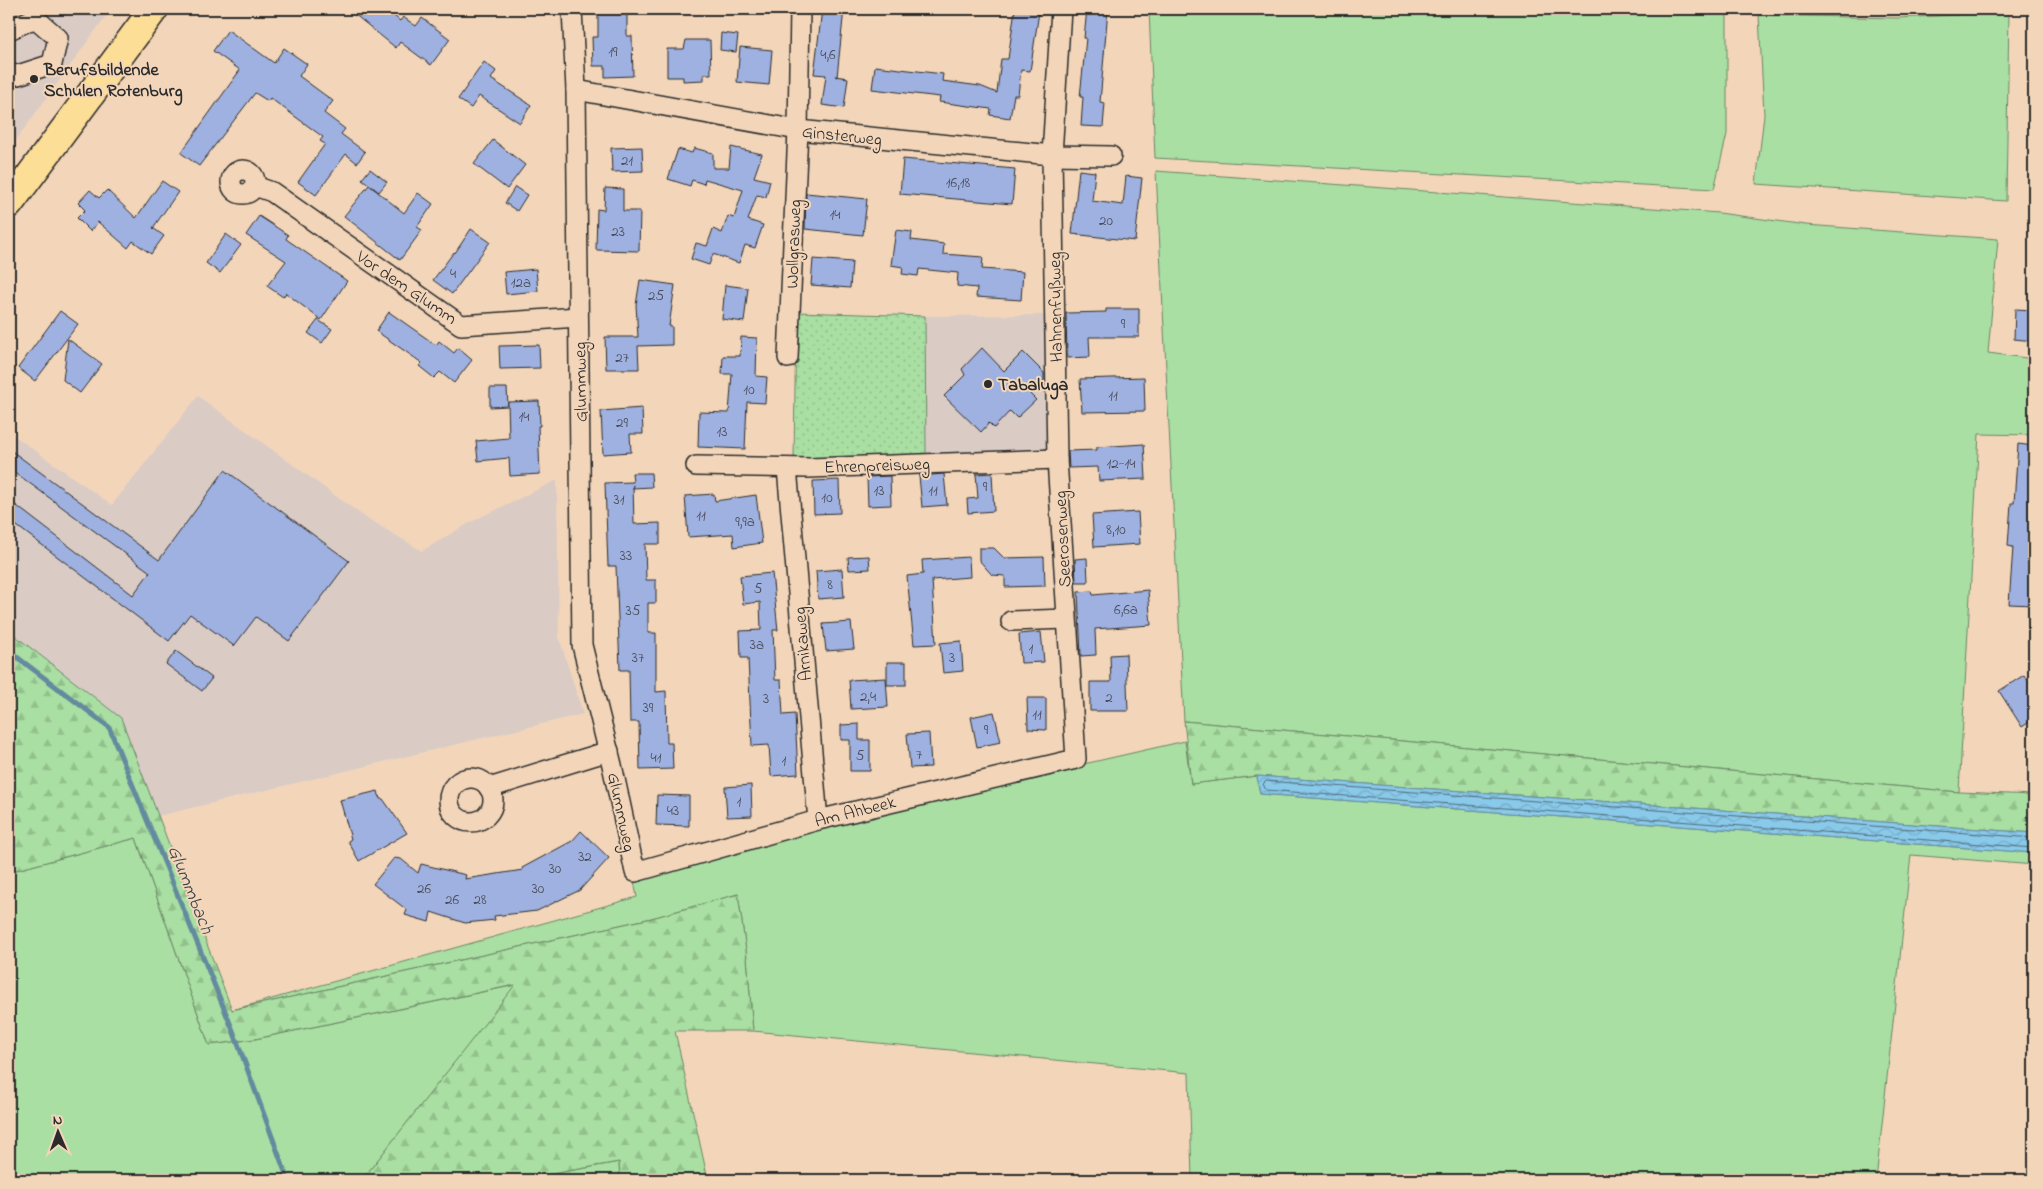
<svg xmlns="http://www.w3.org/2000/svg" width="2043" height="1189" font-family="'Indie Flower',sans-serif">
<defs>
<pattern id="forest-firs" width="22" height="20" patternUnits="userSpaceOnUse" patternTransform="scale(1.25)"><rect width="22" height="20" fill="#a9dfa2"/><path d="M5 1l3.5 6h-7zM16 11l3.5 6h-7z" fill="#92c08c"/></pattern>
<pattern id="park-dots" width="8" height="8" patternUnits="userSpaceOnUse" patternTransform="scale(1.25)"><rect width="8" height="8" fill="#a9dfa2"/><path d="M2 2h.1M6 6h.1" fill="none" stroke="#92c08c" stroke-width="1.8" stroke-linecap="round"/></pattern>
<pattern id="water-waves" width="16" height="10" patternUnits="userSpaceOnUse" patternTransform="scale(1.25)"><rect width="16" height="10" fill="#89c9ea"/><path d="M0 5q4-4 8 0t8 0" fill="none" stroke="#76adc9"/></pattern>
</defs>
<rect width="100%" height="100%" fill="#f3d6ba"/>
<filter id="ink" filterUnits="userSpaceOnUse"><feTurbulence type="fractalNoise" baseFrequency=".02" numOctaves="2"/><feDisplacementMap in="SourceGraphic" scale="10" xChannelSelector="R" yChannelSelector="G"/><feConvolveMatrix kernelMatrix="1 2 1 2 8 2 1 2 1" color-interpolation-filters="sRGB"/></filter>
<g filter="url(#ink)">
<g fill="#dacbc5">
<path d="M9,9H111L9,150Z"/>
<path d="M1049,315L1051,452L926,454L925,316Z"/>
<path d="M198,396L362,515L422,551L471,522L557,480L559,637L583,714L158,816L121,718L9,631V432L112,505Z"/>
</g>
<g fill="#a9dfa2" stroke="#6a8566">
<path d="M1149,9H1727V134L1714,189L1155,158Z"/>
<path d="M2009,12L2006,201L1756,184L1764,115L1759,15L1898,18Z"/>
<path d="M1156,171L1719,213L1806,225L1998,239L1988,353L2034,359V435L1979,434L1959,792L1184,721Z"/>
<path d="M1185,741L1191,784L1257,776L1260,794L2034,853V865L1911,855L1876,1180H1192L1189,1073L753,1031L747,958L738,894L652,918L232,1010L637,897L633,876L820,824Z"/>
<path d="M136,838L209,1045L255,1039L516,985L362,1180H9V872Z"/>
<path d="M619,1162L620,1180H518Z"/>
</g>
<g fill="url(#forest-firs)" stroke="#6a8566">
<path d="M9,631L121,718L232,1010L652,918L738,894L747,958L753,1031H675L708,1180H620L619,1162L518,1180H362L515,985L255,1039L209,1045L136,838L9,872Z"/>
<path d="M1184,721L1959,792L2034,795V833L1257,776L1191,784Z"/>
</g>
<path fill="url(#park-dots)" stroke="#6a8566" d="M796,312L925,316L926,454L794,460Z"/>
<path fill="url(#water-waves)" stroke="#638a9e" d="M1257,776L2034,833V853L1260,794Z"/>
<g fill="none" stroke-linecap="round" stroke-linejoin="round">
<path stroke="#516a77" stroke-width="1" d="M2034,838L1266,781L1263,784L1266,790L2034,848"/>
<path stroke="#638a9e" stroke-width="5" d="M9,651L109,727L234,1033L288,1180"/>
</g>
<g fill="#9fb1e0" stroke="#2b2b2b">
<path d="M348,9H386L400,21L403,17L416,26L422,18L450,39L431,65L400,42L396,48Z"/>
<path d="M598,9H627V36H632L633,76L605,77V66H593L592,37H598Z"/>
<path d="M822,9H844L837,77L835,76L848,78L844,108L822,105L826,75L814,74Z"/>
<path d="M1015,9L1039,12L1030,71L1021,70L1018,95H1014L1010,118L990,115L991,109L939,102L940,97L872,89L875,66L943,74L942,81L980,86L997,93L1001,59H1008Z"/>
<path d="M1087,9H1108L1100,102L1105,103L1103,127L1081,126L1083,97H1080L1086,38H1084Z"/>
<path d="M228,30L274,63L284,48L307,64L299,76L333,101L324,113L345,129L341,134L365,152L357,163L346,154L316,195L298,182L325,144L320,141L323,137L270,98L268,101L255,93L199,166L181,153L240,70L213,51Z"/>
<path d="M721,33L738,35L736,52L720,50Z"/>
<path d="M686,40H710L711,74H704V80L683,81V77H667V49H684Z"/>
<path d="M740,47L772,50L769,85L737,82Z"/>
<path d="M484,62L496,71L491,79L531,105L520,123L479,96L471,108L458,99Z"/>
<path d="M493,140L525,165L507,189L474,164Z"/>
<path d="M642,147L643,171L612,172L611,148Z"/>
<path d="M731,147L762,154L754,177L770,181L766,197L757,195L748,220L763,225L755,248L745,245L739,263L713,254L709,265L691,259L696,243L707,246L713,229L722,233L728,216L734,218L743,190L705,179L704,184L692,180L690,186L668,179L678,149L692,153L694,148L713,153V168H729Z"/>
<path d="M903,159L1015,169L1012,204L900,194Z"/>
<path d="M370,169L387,182L379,192L362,179Z"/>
<path d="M1079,170L1095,172L1092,201L1123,205L1126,176L1142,178L1135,241L1072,234Z"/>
<path d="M162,181L178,192L153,228L164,236L151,254L133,241L128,248L98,222L90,231L77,218L85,210L78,203L90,190L99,198L107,190L136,218Z"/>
<path d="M369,185L404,213L418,193L433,204L417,227L422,230L400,260L344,216Z"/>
<path d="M515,187L527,195L517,211L505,203Z"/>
<path d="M605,188L623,189V211H640L639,251L596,250L597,209L604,210Z"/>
<path d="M806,193L867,199L863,235L805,229Z"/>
<path d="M259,216L288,235L286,239L347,281L321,320L286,293L283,297L267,286L286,261L246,235Z"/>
<path d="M471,229L490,242L452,294L433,280L454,252L455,253Z"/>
<path d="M896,230L912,232L911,240L944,244L943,254L983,257L982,269L1023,272L1021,300L976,297L977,288L957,286L958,273L919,269L918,276L902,274L903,267L891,265Z"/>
<path d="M226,234L241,245L220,273L206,263Z"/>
<path d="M813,259L852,262L850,288L811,285Z"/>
<path d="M536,269L538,291L506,294L504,272Z"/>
<path d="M640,280L675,285L669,326H672V345L638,346L639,369H606L605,337H638L636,305Z"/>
<path d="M725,285L748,288L744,322L722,319Z"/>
<path d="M1106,309H1139V337H1089L1090,357L1067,358L1066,313L1106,312Z"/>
<path d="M2015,309L2034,310V341L2014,339Z"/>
<path d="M60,311L78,324L35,381L18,368Z"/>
<path d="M389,312L436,345L439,341L454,353L458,348L472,360L454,383L440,372L434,378L419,366L422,363L376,331Z"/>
<path d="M318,320L332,329L322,343L308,333Z"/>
<path d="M741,337L757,338L756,376L767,377L765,403L747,402L745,449L698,447L699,412L729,413L732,374H722L723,356H740Z"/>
<path d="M68,339L102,364L80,393L63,380Z"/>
<path d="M539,345L540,368L500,369L499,346Z"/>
<path d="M982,348L1004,371L1023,352L1044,373V380L1030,394L1036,400L1017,418L1010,411L994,428L989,423L981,432L944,396L965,375L962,369Z"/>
<path d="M1144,377L1145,411L1082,412L1080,379Z"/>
<path d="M490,388H507L508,406L490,407Z"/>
<path d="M539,401L540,426H538L540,474L510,476L509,458L478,461L476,441L509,438L508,402Z"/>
<path d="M642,408L643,434H630L631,452L603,454L601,411Z"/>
<path d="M1144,444L1146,479L1099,481L1098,467L1069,468L1068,451L1097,450V447Z"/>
<path d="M2018,444L2034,446V605L2009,604L2013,547L2008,546L2011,503H2014Z"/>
<path d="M9,449L159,560L225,470L349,561L289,641L256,617L234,646L190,614L169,641L9,520V500L133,595L150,572L9,468Z"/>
<path d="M632,473H651L652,487L633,488V485L634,524L660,523V544H645L646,580H656V603H648V633H656V692L666,691L667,743H672L673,769L640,770L639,722H630L629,670H620L616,566H608L605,483L633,482Z"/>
<path d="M992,473L994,511L968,513L967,499L978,498L976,474Z"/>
<path d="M944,474L947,505L922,507L919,476Z"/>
<path d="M890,476L891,505L868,506L867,477Z"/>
<path d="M839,480L840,513L814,514L813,481Z"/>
<path d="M714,494L715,501L756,495L762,543L734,547L733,534L688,537L685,496Z"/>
<path d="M1138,512L1140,544L1094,547L1092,515Z"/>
<path d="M979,548H994L1004,558L1044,557L1045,586L1005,587V576L992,575L979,560Z"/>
<path d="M869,556L870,569L849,570L848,557Z"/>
<path d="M969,557L970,577L932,580L936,644L914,645L907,576L923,574L922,560Z"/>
<path d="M1087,558L1088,582H1076L1075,559Z"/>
<path d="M842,569L844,597L818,599L816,571Z"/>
<path d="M772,573L778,630H773L775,680H781L783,715L795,714L798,774L771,776L769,745L752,746L748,658H741L740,631L761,630L760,602L743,604L740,576Z"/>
<path d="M1148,590L1151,625L1095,629L1096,655L1081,656L1078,592L1092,591L1093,595Z"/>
<path d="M851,622L854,649L826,651L823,624Z"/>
<path d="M1041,632L1044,662L1021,663L1019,634Z"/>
<path d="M961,641L963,671L943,673L940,643Z"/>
<path d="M176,651L212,678L202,691L166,664Z"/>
<path d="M1126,654L1128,711H1090V682H1111L1110,655Z"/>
<rect x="887" y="662" width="19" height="23"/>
<path d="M2024,675L2034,690V719L2022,727L1999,691Z"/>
<path d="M886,678L888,707L851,709L849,680Z"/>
<path d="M1027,698H1046V730L1028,729Z"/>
<path d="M994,712L1001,742L977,747L971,717Z"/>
<path d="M859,724V740H870V771H850V740H841V725Z"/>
<path d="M929,733L931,767L910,768L907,734Z"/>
<path d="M751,785L752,816L727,817L725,787Z"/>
<path d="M378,791L380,799H383L407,833L359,861L348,841L351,839L340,800Z"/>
<path d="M657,795L689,796V826L656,825Z"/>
<path d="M581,831L609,858L580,890L537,911L494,916L495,920L465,923L431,912L429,922L405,915L407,910L373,884L394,858L401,859L418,873L421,864L466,875L465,879L523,870L522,868L572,841Z"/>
</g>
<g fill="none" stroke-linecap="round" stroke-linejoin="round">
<defs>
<g id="street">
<path d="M572,9L576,90L582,645L612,765L635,872L818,820L1076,759L1057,459L1052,155L1061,9"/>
<path d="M9,30L35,18L58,38L52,64L18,75L9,74"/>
<path d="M576,90L798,130L1052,155L1111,156"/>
<circle cx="243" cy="182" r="12"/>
<path d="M255,186L272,192L461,325L578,317"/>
<path d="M788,358L798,130L800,9"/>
<path d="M696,466L809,468L1057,459"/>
<path d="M787,468L818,820"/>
<path d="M1011,621L1066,619"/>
<circle cx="471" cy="800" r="22"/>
<path d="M489,788L609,751"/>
</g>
<path id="primary" d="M9,204L154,9"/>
</defs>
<use href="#street" stroke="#2b2b2b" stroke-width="22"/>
<use href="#primary" stroke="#2b2b2b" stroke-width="31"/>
<use href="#street" stroke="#f3d6ba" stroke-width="19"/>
<use href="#primary" stroke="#fcde96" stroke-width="28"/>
</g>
</g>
<g fill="#2b2b2b" stroke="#f3d6ba" stroke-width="2">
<circle cx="34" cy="79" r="5"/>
<circle cx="988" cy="384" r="5"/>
</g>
<g text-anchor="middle" stroke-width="4" stroke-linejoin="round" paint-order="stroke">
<g font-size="15" fill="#484c58">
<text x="613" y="56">19</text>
<text x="828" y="59">4,6</text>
<text x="627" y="165">21</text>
<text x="958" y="187">16,18</text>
<text x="835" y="219">14</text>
<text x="1106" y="225">20</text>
<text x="618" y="236">23</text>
<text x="453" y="278">4</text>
<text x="521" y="287">12a</text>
<text x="656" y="300">25</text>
<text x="1123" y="328">9</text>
<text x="622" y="362">27</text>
<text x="749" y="394">10</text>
<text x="1113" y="400">11</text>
<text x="524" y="421">14</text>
<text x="622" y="427">29</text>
<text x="722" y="436">13</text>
<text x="1121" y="468">12-14</text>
<text x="985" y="491">9</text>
<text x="879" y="495">13</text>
<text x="933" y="495">11</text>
<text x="827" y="502">10</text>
<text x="619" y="504">31</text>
<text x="701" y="520">11</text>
<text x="745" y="526">9,9a</text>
<text x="1116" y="534">8,10</text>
<text x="626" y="560">33</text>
<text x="830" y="589">8</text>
<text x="758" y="593">5</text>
<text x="1126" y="614">6,6a</text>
<text x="633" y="615">35</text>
<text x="757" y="649">3a</text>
<text x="1031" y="653">1</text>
<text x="638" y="662">37</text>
<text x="952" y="662">3</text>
<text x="868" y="701">2,4</text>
<text x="1109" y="702">2</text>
<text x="766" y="703">3</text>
<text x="648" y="712">39</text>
<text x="1037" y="719">11</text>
<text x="986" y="734">9</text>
<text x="919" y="759">7</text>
<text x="860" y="760">5</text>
<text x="656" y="762">41</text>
<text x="784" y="765">1</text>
<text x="739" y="806">1</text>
<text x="673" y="815">43</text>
<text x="585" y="861">32</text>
<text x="555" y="873">30</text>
<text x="424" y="893">26</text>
<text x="538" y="893">30</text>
<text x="452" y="904">26</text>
<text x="480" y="904">28</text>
</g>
<g font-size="18" font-weight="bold" fill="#2b2b2b" stroke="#f3d6ba" text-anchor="start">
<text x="44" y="75">Berufsbildende<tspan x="44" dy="21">Schulen Rotenburg</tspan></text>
<text x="998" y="390">Tabaluga</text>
</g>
<g font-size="18" fill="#2b2b2b" stroke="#f3d6ba">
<text transform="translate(842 135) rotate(6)" y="6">Ginsterweg</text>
<text transform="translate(793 244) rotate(-88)" y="6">Wollgrasweg</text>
<text transform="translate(407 287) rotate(34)" y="6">Vor dem Glumm</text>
<text transform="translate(1055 307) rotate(-91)" y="6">Hahnenfußweg</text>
<text transform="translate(580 382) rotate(-91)" y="6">Glummweg</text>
<text transform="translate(877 465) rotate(-2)" y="6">Ehrenpreisweg</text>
<text transform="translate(1062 539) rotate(-93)" y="6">Seerosenweg</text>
<text transform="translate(802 644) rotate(-95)" y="6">Arnikaweg</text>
<text transform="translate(855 811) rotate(-14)" y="6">Am Ahbeek</text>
<text transform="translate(622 812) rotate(78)" y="6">Glummweg</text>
</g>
<g font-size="19" font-style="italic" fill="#394348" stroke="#f3d6ba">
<text transform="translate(192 889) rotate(68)" y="7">Glummbach</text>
</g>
</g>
<rect width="2043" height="1189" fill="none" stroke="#f3d6ba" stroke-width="30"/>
<rect x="15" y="15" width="2013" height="1159" fill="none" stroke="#2b2b2b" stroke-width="2" filter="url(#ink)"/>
<g transform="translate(58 1132) rotate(358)" stroke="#f3d6ba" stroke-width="4" paint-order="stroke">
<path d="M0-4L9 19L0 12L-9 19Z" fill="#2b2b2b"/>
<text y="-8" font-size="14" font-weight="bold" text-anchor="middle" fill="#2b2b2b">N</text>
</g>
</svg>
